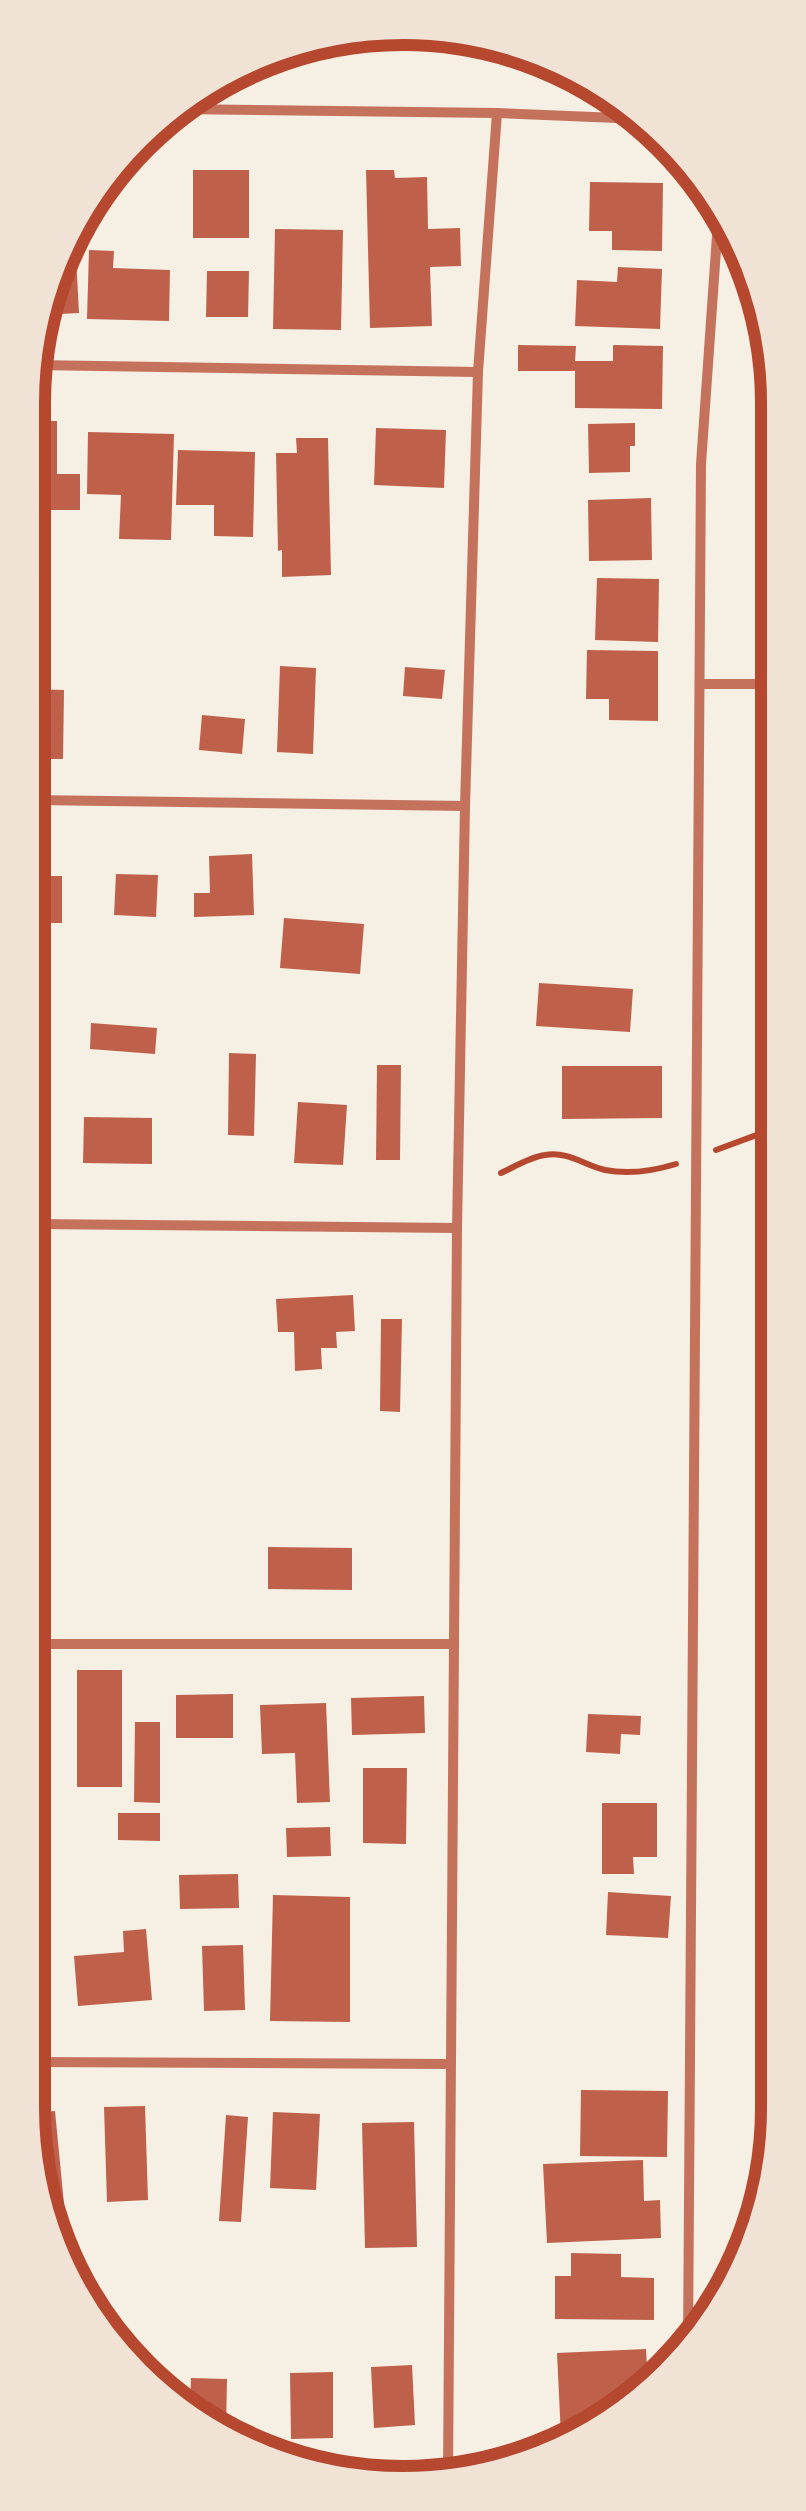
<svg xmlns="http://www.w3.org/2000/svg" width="806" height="2511" font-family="Lato,sans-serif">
<rect width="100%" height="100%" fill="#f6efe4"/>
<g fill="#bf614a">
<path d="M473,35L531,55L530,60L471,57Z"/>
<rect x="193" y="170" width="56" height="68"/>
<path d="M366,170H394L395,178L427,177L428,229L460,228L461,266L430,267L432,326L370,328Z"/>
<path d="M590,182L663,183L662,251L612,250V231H589Z"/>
<path d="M275,229L343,230L341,330L273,329Z"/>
<path d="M89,250L114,251L113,268L170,270L169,321L87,319Z"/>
<path d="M76,256L79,313L41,315L65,257Z"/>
<path d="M618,267L662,269L660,329L575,326L577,280L617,282Z"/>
<path d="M207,271H249L248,317H206Z"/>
<path d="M518,345L576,346L575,361H613V345L663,346L662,409L575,408V371H518Z"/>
<path d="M34,421H57V474H80V510H34Z"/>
<path d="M635,423V446H630V472L589,473L588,424Z"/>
<path d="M376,428L446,430L444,488L374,485Z"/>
<path d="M88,432L174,434L171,540L119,539L121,495L87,494Z"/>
<path d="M296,438H328L331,575L282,577V550L278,551L276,453H297Z"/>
<path d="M178,450L255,452L253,537L214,536V505H176Z"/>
<path d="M651,498L652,560L589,561L588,500Z"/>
<path d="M597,578L659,579L658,642L595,640Z"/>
<path d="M587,650L658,651V721L609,720V699H586Z"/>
<path d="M280,666L316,668L313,754L277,752Z"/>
<path d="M405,667L445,670L442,699L403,696Z"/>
<path d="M33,689L64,690L63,759H33Z"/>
<path d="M202,715L245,719L242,754L199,750Z"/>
<path d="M252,854L254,915L194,917V893H210L209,856Z"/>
<path d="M116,874L158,875L156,917L114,915Z"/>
<path d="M33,876H62V923H32Z"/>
<path d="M284,918L364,924L360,974L280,968Z"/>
<path d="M539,983L633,989L630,1032L536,1026Z"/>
<path d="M91,1023L157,1028L155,1054L90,1049Z"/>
<path d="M229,1053L256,1054L254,1136L228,1135Z"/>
<path d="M377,1065H401L400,1160H376Z"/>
<path d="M562,1066H662V1118L562,1119Z"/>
<path d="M32,1080L50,1081L44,1178L31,1177Z"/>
<path d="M298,1102L347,1105L343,1165L294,1163Z"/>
<path d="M84,1117L152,1118V1164L83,1163Z"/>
<path d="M353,1295L355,1331L336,1332L337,1348H321L322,1369L295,1371L294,1332H278L276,1299Z"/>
<path d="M381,1319H402L400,1412L380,1411Z"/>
<path d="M268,1547L352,1548V1590L268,1589Z"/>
<rect x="77" y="1670" width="45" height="117"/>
<path d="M233,1694V1738H176V1695Z"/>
<path d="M424,1696L425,1733L352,1735L351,1698Z"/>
<rect x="29" y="1697" width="6" height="88"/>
<path d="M326,1703L330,1802L297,1803L295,1753L262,1754L260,1705Z"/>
<path d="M588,1714L641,1716L640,1735L621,1734L620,1754L586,1752Z"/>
<path d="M135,1722H160V1803L134,1802Z"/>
<path d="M363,1768H407L406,1844L363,1843Z"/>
<path d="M602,1803H657V1857H633L634,1874H602Z"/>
<path d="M118,1813H160V1841L118,1840Z"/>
<path d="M330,1827L331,1856L287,1857L286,1828Z"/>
<path d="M238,1874L239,1908L180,1909L179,1875Z"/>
<path d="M608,1892L671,1896L668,1938L606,1935Z"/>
<path d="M273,1895L350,1897V2022L270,2021Z"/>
<path d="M146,1929L152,2000L78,2006L74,1956L124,1952L123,1931Z"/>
<path d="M243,1945L245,2010L204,2011L202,1946Z"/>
<path d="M581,2090L668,2091L667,2157L580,2156Z"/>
<path d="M145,2106L148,2200L107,2202L104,2107Z"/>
<path d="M55,2111L64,2204L47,2206L29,2113Z"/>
<path d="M273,2112L320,2114L316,2190L270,2188Z"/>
<path d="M226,2115L248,2117L241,2222L219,2221Z"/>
<path d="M414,2122L417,2247L365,2248L362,2123Z"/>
<path d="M643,2160L644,2201L660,2200L661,2238L547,2243L543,2164Z"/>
<path d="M571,2253L621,2254V2277L654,2278V2320L555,2319V2276H571Z"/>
<path d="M646,2349L648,2388L631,2406L570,2436L561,2437L557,2353Z"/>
<path d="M412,2365L415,2425L374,2428L371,2367Z"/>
<path d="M333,2372V2438L291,2439L290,2373Z"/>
<path d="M191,2378L227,2379L226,2430H217L190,2409Z"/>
<path d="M517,2442H558L516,2463Z"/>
</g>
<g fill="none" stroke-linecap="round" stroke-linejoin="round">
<g stroke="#b5482f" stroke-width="6">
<path d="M716,1150L773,1129"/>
<path d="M501,1173C514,1167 530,1157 545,1155C568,1151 584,1165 605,1170C630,1175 653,1171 676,1164"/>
</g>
<g stroke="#c5725c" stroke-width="10">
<path d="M176,109L497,113L641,119"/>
<path d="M35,365L478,372"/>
<path d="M700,684H774"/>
<path d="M33,800L465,806"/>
<path d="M31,1224L457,1228"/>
<path d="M29,1644H454"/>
<path d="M28,2062L450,2064"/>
<path d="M688,2345L701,464L719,207"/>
<path d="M448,2474L457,1228L465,806L478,372L497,113"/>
</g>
</g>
<path d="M0 0H806V2511H0ZM403 45H403A358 358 0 0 1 761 403V2108A358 358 0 0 1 403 2466H403A358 358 0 0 1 45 2108V403A358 358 0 0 1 403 45Z" fill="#f1e2d6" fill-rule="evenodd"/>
<path fill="none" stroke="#b5482f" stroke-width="12" d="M403 45H403A358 358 0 0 1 761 403V2108A358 358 0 0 1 403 2466H403A358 358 0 0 1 45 2108V403A358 358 0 0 1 403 45Z"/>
</svg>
